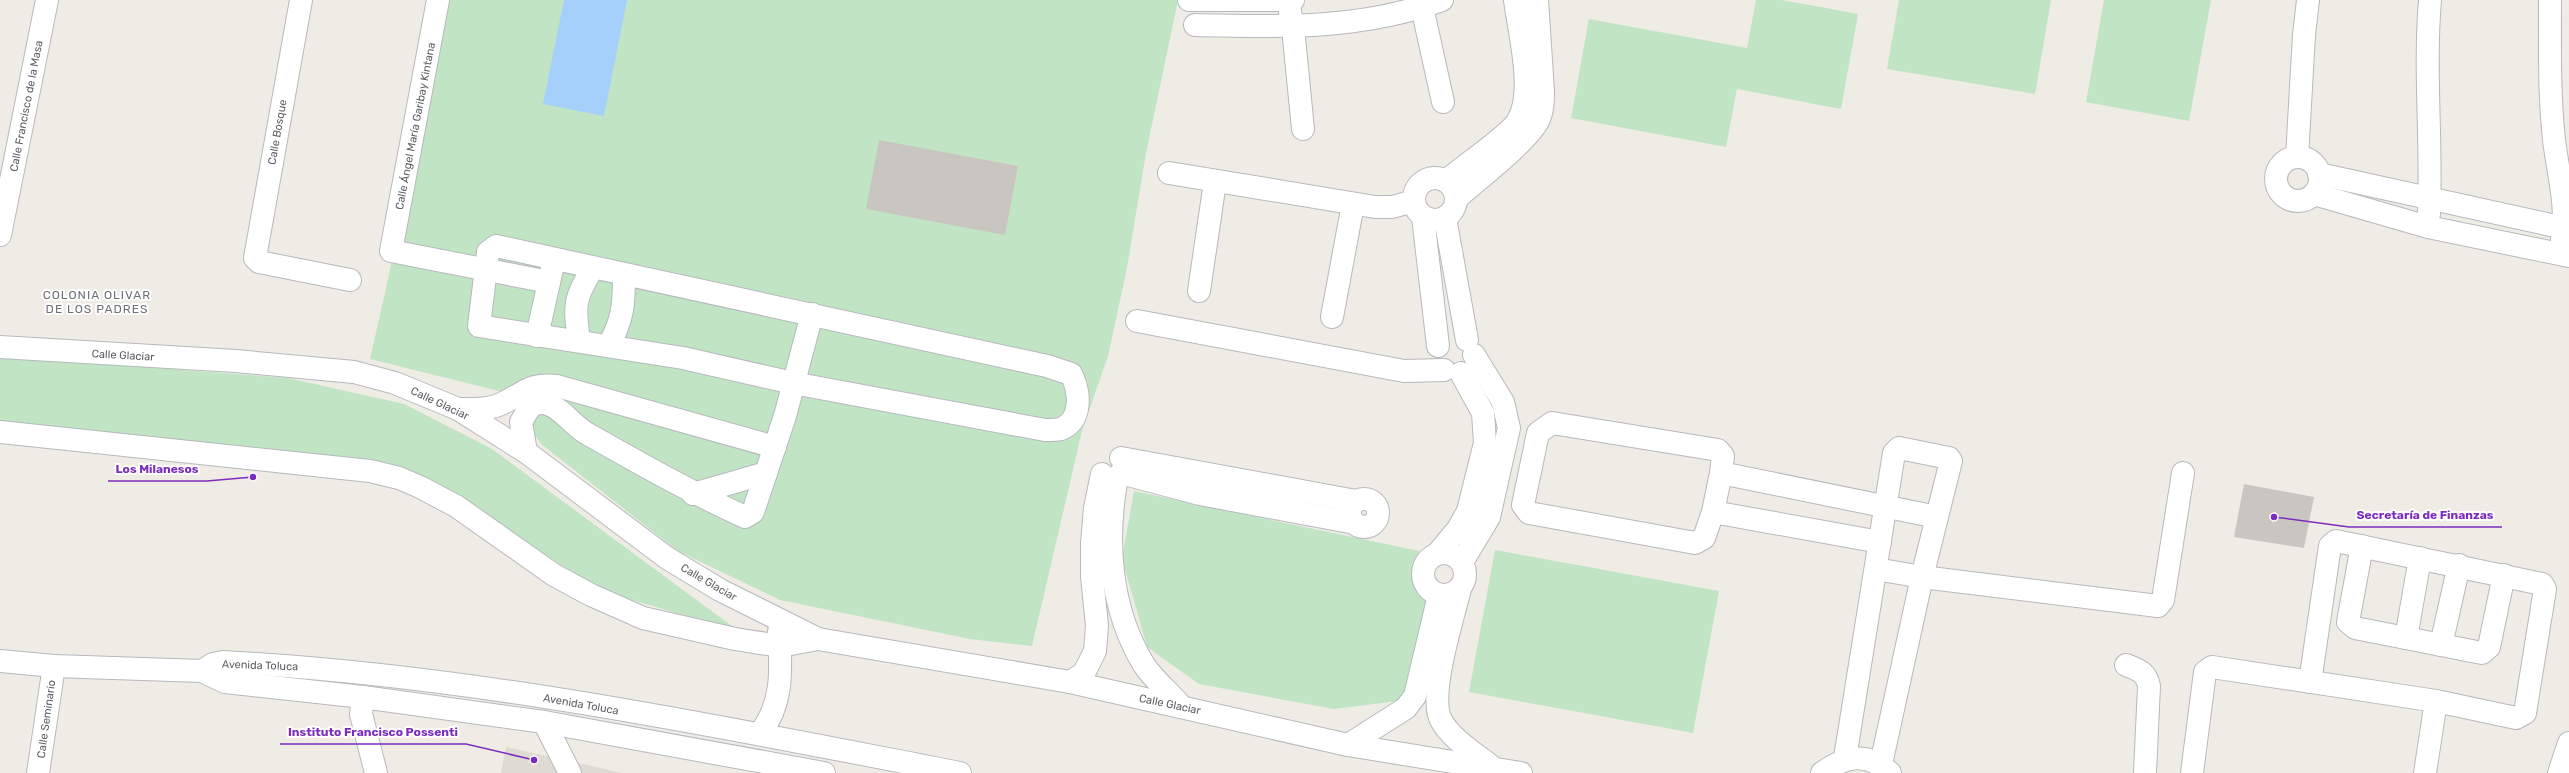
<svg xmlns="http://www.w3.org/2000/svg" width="2569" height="773" font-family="Rubik,sans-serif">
<rect width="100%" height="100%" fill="#eeece4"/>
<path fill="#dedbd2" d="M506,747L623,773H501Z"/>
<g fill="#c1e4c4">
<path d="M447,0H1178L1146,153L1127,268L1108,356L1082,431L1032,646L970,639L780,600L678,551L541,444L507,393L370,359L421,132Z"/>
<path d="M1756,0H1782L1858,14L1841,109L1737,89L1726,147L1571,118L1589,19L1747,48Z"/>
<path d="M1899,0H2051L2035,94L1887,69Z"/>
<path d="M2104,0H2211L2189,121L2086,102Z"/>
<path d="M0,356L288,378L404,404L492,449L740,632L599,590L490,518L384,465L0,424Z"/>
<path d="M1134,491L1419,551L1415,591L1427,601L1409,688L1398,701L1334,709L1199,684L1147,647L1122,559Z"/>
<path d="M1495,550L1719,591L1693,733L1469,692Z"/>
</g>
<path fill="#a6d0fc" d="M564,0H627L604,116L543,104Z"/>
<g fill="#c9c6c1">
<path d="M879,140L1018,166L1005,235L866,209Z"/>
<path d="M2244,484L2314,497L2304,548L2234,537Z"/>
</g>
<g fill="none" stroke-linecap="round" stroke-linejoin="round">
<defs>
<g id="minor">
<path d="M301,0L255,258L259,262L350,280"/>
<path d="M438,0L391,251L549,282"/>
<path d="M1189,0H1293"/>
<path d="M2550,0C2550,47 2549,93 2554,140C2558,173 2568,207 2562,240"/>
<path d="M1288,1L1293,28L1303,129"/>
<path d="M1422,7L1443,102"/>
<path d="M1195,25C1279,27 1361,30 1442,0"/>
<path d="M2297,157L2304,35L2308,0"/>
<circle cx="2298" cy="179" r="22"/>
<path d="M1169,173L1375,207H1392L1414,201"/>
<path d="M2319,174L2569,229"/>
<circle cx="1435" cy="199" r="21"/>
<path d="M1446,181C1467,163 1493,147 1513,127C1538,101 1519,34 1515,0"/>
<path d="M2314,194L2428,227L2569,256"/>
<path d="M1456,199C1476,181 1527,142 1538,121C1543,111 1543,101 1543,91L1537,0"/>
<path d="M2429,214C2432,143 2424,71 2430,0"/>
<path d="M1423,217L1438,346"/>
<path d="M1445,218L1467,340"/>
<path d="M0,235L47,0"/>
<path d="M496,246L1047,366L1071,374C1080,391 1083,420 1061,429C1057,430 1050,430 1045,430L793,383L683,358L479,326L488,252Z"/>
<path d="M1199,291L1215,182"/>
<path d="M1332,317L1353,204"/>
<path d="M1137,321L1404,371L1444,370"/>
<path d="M537,336L552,269"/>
<path d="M579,340C574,306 574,298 593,268"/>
<path d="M609,345C623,319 624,305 624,275"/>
<path d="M0,347L236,361L354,372L395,383L458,409L526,452L667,558L720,590L818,639L1070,682L1348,745L1521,773"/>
<path d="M458,409C472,409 490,410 503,403C526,392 530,383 557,386L775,447"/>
<path d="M0,432L370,471L399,478L420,487L456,506L554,575L591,595L643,618L735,639L780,646L818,639"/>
<path d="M526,452L521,422C526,414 530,402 542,403C559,404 572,425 586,433C639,463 690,492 745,517L753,512L785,416L812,314"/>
<path d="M1121,458L1356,501"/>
<path d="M1121,473L1200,494L1355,523"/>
<path d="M1117,477C1105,542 1110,609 1144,665C1154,680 1170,693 1181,706"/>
<path d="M693,494L766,473"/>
<circle cx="1364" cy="513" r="14"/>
<path d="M1713,512L1721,473"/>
<path d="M1880,542L1713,512L1704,538L1695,543L1529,513L1523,505L1538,433L1552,423L1718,450L1723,456L1721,473L1937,517"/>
<path d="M2362,546L2348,622L2355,628L2482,653L2489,647L2504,575"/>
<circle cx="1444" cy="574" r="21"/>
<path d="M1438,553L1458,529L1468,511L1485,443L1483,413L1461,373"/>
<path d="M1462,562L1489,517L1509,428L1503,402L1474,355"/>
<path d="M1876,569L1922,577L2158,606L2163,600L2183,473"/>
<path d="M1460,589C1453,618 1428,695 1441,720C1451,739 1476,754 1492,767"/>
<path d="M2406,638L2420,558"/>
<path d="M2441,645L2459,565"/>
<path d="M0,661L54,666L202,671L225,682L363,697L544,722L824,773"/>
<path d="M2126,665C2139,670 2146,672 2149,686L2145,773"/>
<path d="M202,671L213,664L223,662C471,675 717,726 960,773"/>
<path d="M1070,682L1084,673L1095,651L1097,626L1092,576V544L1095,508L1102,474"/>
<path d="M2310,682L2330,546L2336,541L2542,584L2545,589L2525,713L2516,718L2436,701"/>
<path d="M363,697L361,714L376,773"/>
<path d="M544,722L570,773"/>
<path d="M759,734C784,704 781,668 779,631"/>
<path d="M1348,745L1406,708L1415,696L1439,595"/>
<path d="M1845,758L1894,453L1899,448L1949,458L1951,461L1922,577L1881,764"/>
<path d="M38,773L54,666"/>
<path d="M1822,773C1845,756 1867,751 1890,773"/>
<path d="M2192,773L2205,672L2212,667L2436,701L2425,773"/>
<path d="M2559,773L2569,743"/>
</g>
</defs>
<use href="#minor" stroke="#b6b9bd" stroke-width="24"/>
<use href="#minor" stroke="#fff" stroke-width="22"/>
</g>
<g text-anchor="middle" stroke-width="4" stroke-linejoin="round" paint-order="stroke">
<g font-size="11" fill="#5c5f64" stroke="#fff">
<text transform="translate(26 106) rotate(-79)" y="4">Calle Francisco de la Masa</text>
<text transform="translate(415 126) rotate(-79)" y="4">Calle Ángel María Garibay Kintana</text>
<text transform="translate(277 132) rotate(-80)" y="4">Calle Bosque</text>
<text transform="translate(123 355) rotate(3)" y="4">Calle Glaciar</text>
<text transform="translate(440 403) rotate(25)" y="4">Calle Glaciar</text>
<text transform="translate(709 582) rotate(30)" y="4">Calle Glaciar</text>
<text transform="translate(260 665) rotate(2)" y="4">Avenida Toluca</text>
<text transform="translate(581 704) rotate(10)" y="4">Avenida Toluca</text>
<text transform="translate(1170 704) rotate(12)" y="4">Calle Glaciar</text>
<text transform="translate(46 719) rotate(-82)" y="4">Calle Seminario</text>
</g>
<g font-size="12" letter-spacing="1" fill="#6d7076" stroke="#fff">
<text x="97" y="299">COLONIA OLIVAR<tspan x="97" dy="14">DE LOS PADRES</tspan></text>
</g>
</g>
<path fill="none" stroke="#7b2cbf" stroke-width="1.5" d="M253 477L207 481H108M2274 517L2349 527H2502M534 760L466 744H280"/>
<g fill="#7b2cbf" stroke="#fff" stroke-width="1.5">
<circle cx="253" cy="477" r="4"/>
<circle cx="2274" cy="517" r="4"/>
<circle cx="534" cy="760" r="4"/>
</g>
<g font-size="12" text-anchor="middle" font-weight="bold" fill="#7b2cbf" stroke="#fff" stroke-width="4" stroke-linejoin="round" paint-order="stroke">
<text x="157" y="473">Los Milanesos</text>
<text x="2425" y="519">Secretaría de Finanzas</text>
<text x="373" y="736">Instituto Francisco Possenti</text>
</g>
</svg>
